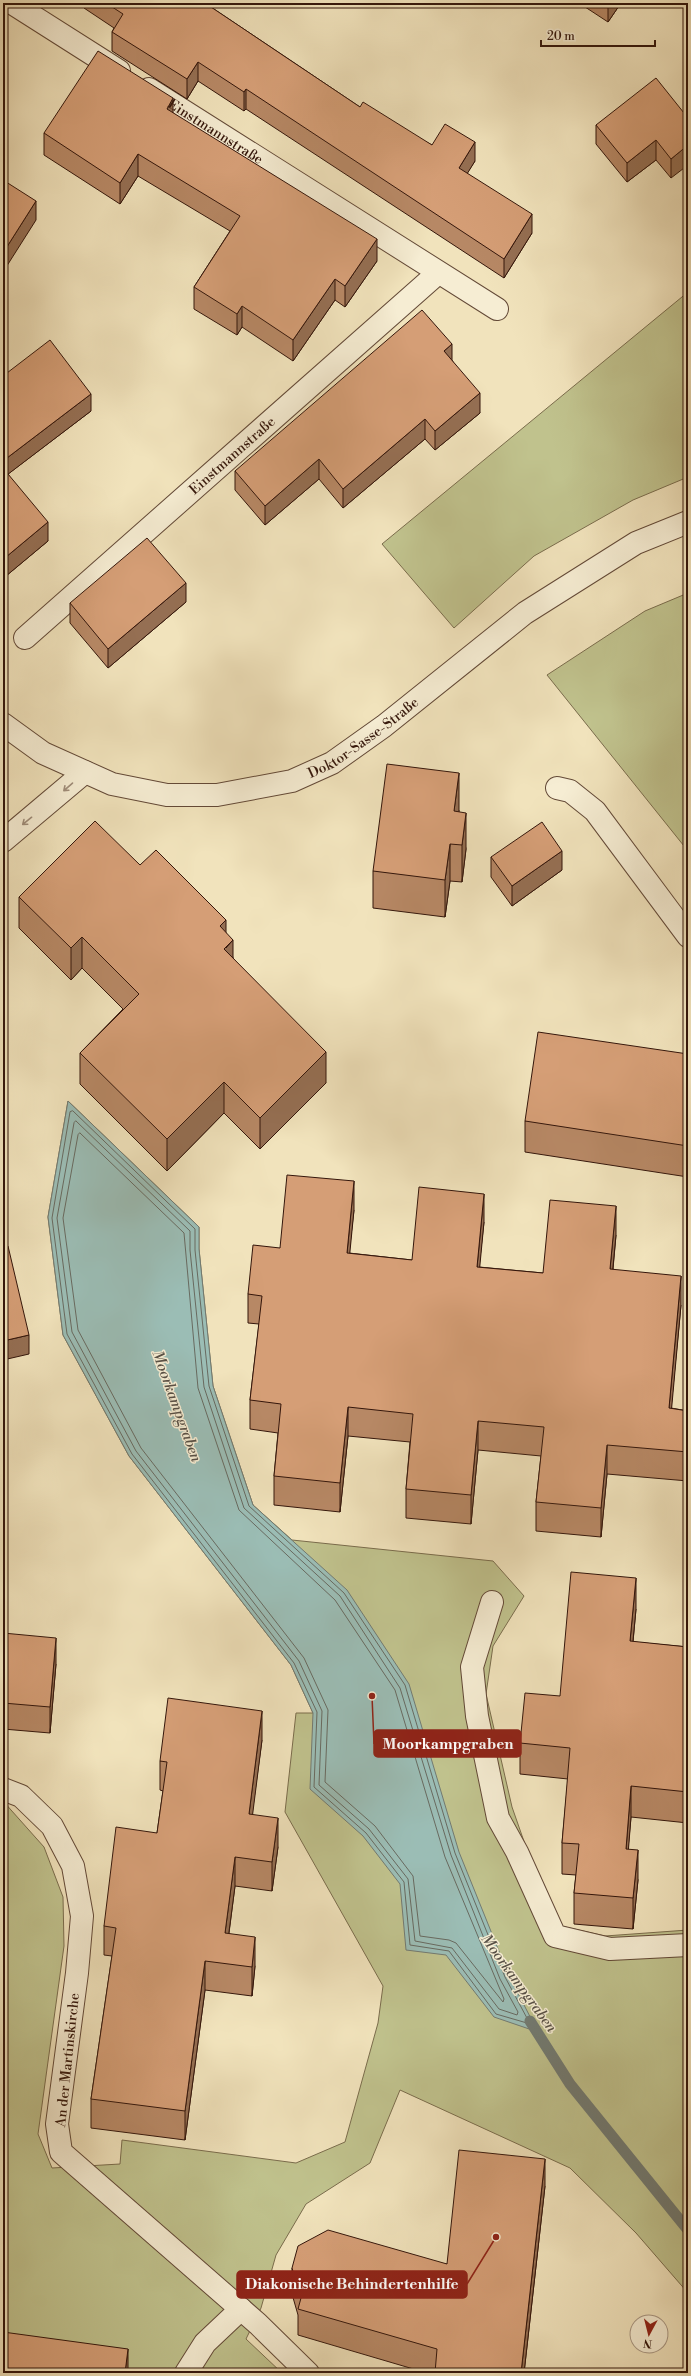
<svg xmlns="http://www.w3.org/2000/svg" width="691" height="2376" font-family="'Libre Bodoni',serif">
<rect width="100%" height="100%" fill="#f1e3bc"/>
<filter id="stains"><feTurbulence type="fractalNoise" baseFrequency=".005" numOctaves="4"/><feColorMatrix values="0 0 0 0 .2 0 0 0 0 .09 0 0 0 0 .02 0 0 0 .5 -.17"/></filter>
<radialGradient id="worn" r=".72"><stop offset=".6" stop-color="#630" stop-opacity="0"/><stop offset="1" stop-color="#630" stop-opacity=".3"/></radialGradient>
<g fill="#c0c28d" stroke="#7a6c4c">
<path d="M688,292V477L633,500L534,556L454,628L382,544Z"/>
<path d="M688,593V851L547,675L645,611Z"/>
<path d="M68,1101L199,1227V1249L213,1386L253,1505L292,1540L493,1561L524,1596L493,1646L486,1694L512,1807L527,1850L561,1926L605,1936L688,1930V2293L636,2233L570,2168L400,2090L370,2163L306,2204L276,2255L261,2308L246,2339L282,2373H3V1801L44,1847L63,1897L64,1946L38,2134L52,2168L120,2164L122,2140L296,2163L345,2142L378,2023L383,1986L285,1812L296,1713H313L291,1665L129,1456L63,1335L48,1217Z"/>
</g>
<path fill="#9bbdb5" stroke="#727a71" d="M68,1101L199,1227V1249L213,1386L253,1505L347,1590L409,1684L459,1852L509,1976L538,2032L494,2017L446,1955L406,1950L400,1884L363,1836L310,1789L313,1713L291,1665L129,1456L63,1335L48,1217Z"/>
<g fill="none" stroke-linecap="round" stroke-linejoin="round">
<g stroke="#686a60" stroke-width="1">
<path d="M73,1111L195,1229V1250L209,1386L249,1506L344,1593L405,1685L455,1853L505,1977L528,2020L527,2023L496,2014L449,1951L410,1945L404,1882L366,1833L314,1787L317,1712L294,1663L132,1454L67,1334L52,1218L70,1112Z"/>
<path d="M76,1121L190,1231V1250L204,1387L244,1508L340,1596L400,1688L451,1855L500,1979L518,2012L517,2015L499,2009L452,1948L415,1941L408,1879L369,1829L319,1785L322,1711L299,1661L136,1451L72,1332L57,1218L74,1123Z"/>
<path d="M80,1133L184,1233L198,1388L239,1510L335,1600L395,1690L445,1857L504,1999L503,2002L456,1943L449,1940L420,1936L413,1876L375,1826L325,1782L328,1710L304,1658L141,1448L78,1330L63,1218L78,1135Z"/>
</g>
<path stroke="#727a71" stroke-width="11" d="M530,2021L570,2084L688,2230"/>
<defs>
<g id="minor">
<path d="M12,3L119,71"/>
<path id="s1" d="M149,89L497,309"/>
<path id="s2" d="M25,638L438,273"/>
<path id="s3" d="M3,724L43,753L112,784L167,795H217L292,781L332,763L384,726L525,613L636,543L688,522"/>
<path d="M557,788L570,791L595,811L688,936"/>
<path d="M3,841L85,772"/>
<path d="M492,1602L472,1667L477,1716L498,1818L517,1852L555,1936L610,1949L688,1945"/>
<path d="M3,1789L21,1796L52,1826L73,1866L82,1916L77,1973L57,2124L61,2152L258,2324L308,2373"/>
<path d="M186,2373L205,2343L241,2309"/>
</g>
</defs>
<use href="#minor" stroke="#634937" stroke-width="24"/>
<use href="#minor" stroke="#f6edd3" stroke-width="22"/>
</g>
<g fill="#b78865" stroke="#34160b">
<path d="M82,3H205L360,107L432,145L475,161L467,173L532,233L504,278L246,109L244,111L198,81L187,99L112,51V32L114,28L84,8V4Z"/>
<path d="M579,3H621L608,22Z"/>
<path d="M173,113L377,261L345,307L335,300L293,361L242,327L237,335L194,309V287L230,231L138,176L120,204L44,155V133Z"/>
<path d="M688,118L671,178L656,160L627,182L596,144V125Z"/>
<path d="M452,360L480,413L435,450L425,439L343,508L319,479L265,525L235,490V471Z"/>
<path d="M3,376L91,411L8,474L48,541L6,576L3,572Z"/>
<path d="M186,602L108,668L70,623V603Z"/>
<path d="M459,810V812L466,849L462,882L450,881L445,917L373,908V871Z"/>
<path d="M491,857L562,870L512,906L491,877Z"/>
<path d="M140,865L226,933L233,958L326,1083L260,1149L224,1113L167,1171L80,1084V1053L123,1009L82,968L71,980L19,928V897Z"/>
<path d="M688,1054V1177L525,1152V1121Z"/>
<path d="M354,1210L349,1253L412,1260L484,1222L479,1267L543,1273L616,1235L613,1269L681,1305L671,1408L688,1411V1481L607,1474L601,1537L536,1531V1502L541,1456L478,1450L471,1524L406,1518V1489L410,1442L348,1436L340,1512L274,1505V1476L278,1433L250,1429V1400L259,1324L248,1323V1294L280,1248Z"/>
<path d="M636,1609L633,1642L688,1647V1823L631,1817L628,1849L638,1880L633,1929L574,1924V1893L576,1875L562,1874V1843L568,1779L520,1774V1743L560,1696Z"/>
<path d="M3,1633L56,1664L50,1733L3,1729Z"/>
<path d="M262,1740L252,1814L278,1847L272,1891L235,1886L229,1933L255,1966L252,1996L205,1990L185,2140L91,2128V2099L112,1956L104,1955V1926L157,1833L163,1791L160,1790V1761Z"/>
<path d="M545,2186L524,2373H427L298,2335V2315L292,2294V2268L447,2264Z"/>
</g>
<g fill="#956f53" stroke="#34160b">
<path d="M608,3H621L608,22Z"/>
<path d="M198,62V81L187,99V79Z"/>
<path d="M246,89V109L244,111V92Z"/>
<path d="M173,98V120L167,109Z"/>
<path d="M656,140V160L627,182V163Z"/>
<path d="M475,142V161L459,187V168Z"/>
<path d="M688,145V165L671,178V159Z"/>
<path d="M138,154V176L120,204V183Z"/>
<path d="M36,201V220L3,272V253Z"/>
<path d="M532,214V233L504,278V259Z"/>
<path d="M377,239V261L345,307V286Z"/>
<path d="M335,279V300L293,361V340Z"/>
<path d="M242,306V327L237,335V314Z"/>
<path d="M452,344V364L444,351Z"/>
<path d="M480,393V413L435,450V431Z"/>
<path d="M91,394V411L3,478V461Z"/>
<path d="M425,419V439L343,508V489Z"/>
<path d="M319,459V479L265,525V506Z"/>
<path d="M48,522V541L6,576V557Z"/>
<path d="M186,583V602L108,668V649Z"/>
<path d="M459,773V810L454,844V811Z"/>
<path d="M466,813V849L462,882V845Z"/>
<path d="M450,844V881L445,917V880Z"/>
<path d="M562,851V870L512,906V886Z"/>
<path d="M226,920V948L233,940V971L224,953L220,926Z"/>
<path d="M82,937V968L71,980V948Z"/>
<path d="M326,1052V1083L260,1149V1118Z"/>
<path d="M224,1082V1113L167,1171V1139Z"/>
<path d="M354,1181V1210L347,1282V1253Z"/>
<path d="M484,1194V1222L477,1296V1267Z"/>
<path d="M616,1206V1235L610,1298V1269Z"/>
<path d="M681,1276V1305L669,1437V1408Z"/>
<path d="M29,1335V1354L3,1360V1341Z"/>
<path d="M348,1407V1436L340,1512V1483Z"/>
<path d="M478,1421V1450L471,1524V1495Z"/>
<path d="M607,1445V1474L601,1537V1508Z"/>
<path d="M636,1578V1609L630,1672V1641Z"/>
<path d="M56,1638V1664L50,1733V1707Z"/>
<path d="M262,1711V1740L249,1843V1814Z"/>
<path d="M631,1786V1817L626,1880V1849Z"/>
<path d="M278,1818V1847L272,1891V1862Z"/>
<path d="M638,1850V1880L633,1929V1898Z"/>
<path d="M235,1857V1886L225,1962V1933Z"/>
<path d="M255,1937V1966L252,1996V1967Z"/>
<path d="M205,1961V1990L185,2140V2111Z"/>
<path d="M545,2159V2186L524,2373H521Z"/>
<path d="M128,2349V2373H125Z"/>
</g>
<g fill="#d59e76" stroke="#34160b">
<path d="M106,3H205L360,107L363,102L432,145L445,124L475,142L459,168L532,214L504,259L246,89L244,92L198,62L187,79L112,32L123,14Z"/>
<path d="M98,51L173,98L167,109L377,239L345,286L335,279L293,340L242,306L237,314L194,287L240,216L138,154L120,183L44,133Z"/>
<path d="M656,78L688,118V145L671,159L656,140L627,163L596,125Z"/>
<path d="M3,180L36,201L3,253Z"/>
<path d="M422,310L452,344L444,351L480,393L435,431L425,419L343,489L319,459L265,506L235,471Z"/>
<path d="M50,340L91,394L3,461V376Z"/>
<path d="M3,468L48,522L6,557L3,553Z"/>
<path d="M147,538L186,583L108,649L70,603Z"/>
<path d="M387,764L459,773L454,811L466,813L462,845L450,844L445,880L373,871Z"/>
<path d="M95,821L140,865L156,850L226,920L220,926L233,940L224,949L326,1052L260,1118L224,1082L167,1139L80,1053L139,994L82,937L71,948L19,897Z"/>
<path d="M542,822L562,851L512,886L491,857Z"/>
<path d="M538,1032L688,1054V1146L525,1121Z"/>
<path d="M287,1175L354,1181L347,1253L412,1260L419,1187L484,1194L477,1267L543,1273L550,1200L616,1206L610,1269L681,1276L669,1408L688,1411V1452L607,1445L601,1508L536,1502L544,1427L478,1421L471,1495L406,1489L413,1414L348,1407L340,1483L274,1476L281,1404L250,1400L262,1296L248,1294L253,1245L280,1248Z"/>
<path d="M8,1246L29,1335L3,1341V1247Z"/>
<path d="M571,1572L636,1578L630,1641L688,1647V1792L631,1786L626,1849L638,1850L633,1898L574,1893L579,1844L562,1843L570,1748L520,1743L525,1693L560,1696Z"/>
<path d="M3,1633L56,1638L50,1707L3,1703Z"/>
<path d="M168,1698L262,1711L249,1814L278,1818L272,1862L235,1857L225,1933L255,1937L252,1967L205,1961L185,2111L91,2099L116,1928L104,1926L116,1827L157,1833L167,1762L160,1761Z"/>
<path d="M459,2150L545,2159L521,2373H435L437,2349L298,2309L301,2298L292,2268L298,2246L328,2230L447,2264Z"/>
<path d="M3,2332L128,2349L125,2373H3Z"/>
</g>
<defs><path id="oneway-shaft" d="M-6 0H5M1.5-3L5.5 0L1.5 3" fill="none" stroke-width="1.6" stroke-linecap="round" stroke-linejoin="round"/></defs>
<g stroke="#9f8c79">
<use href="#oneway-shaft" transform="translate(68 787) rotate(139)"/>
<use href="#oneway-shaft" transform="translate(27 821) rotate(141)"/>
</g>
<g text-anchor="middle" stroke-width="3" stroke-linejoin="round" paint-order="stroke">
<g font-size="14" fill="#34160b" stroke="#f6edd3">
<text dy="5" stroke="none"><textPath href="#s1" startOffset="79">Einstmannstraße</textPath></text>
<text dy="5" stroke="none"><textPath href="#s2" startOffset="276">Einstmannstraße</textPath></text>
<text dy="5" stroke="none"><textPath href="#s3" startOffset="391">Doktor-Sasse-Straße</textPath></text>
<text transform="translate(67 2060) rotate(-84)" y="5">An der Martinskirche</text>
</g>
<g font-size="15" font-style="italic" fill="#585046" stroke="#f6edd3">
<text transform="translate(177 1406) rotate(70)" y="5">Moorkampgraben</text>
<text transform="translate(519 1983) rotate(54)" y="5">Moorkampgraben</text>
</g>
</g>
<path fill="none" stroke="#8f2418" stroke-width="1.5" d="M372 1696L374 1744M496 2237L467 2284"/>
<g fill="#8f2418" stroke="#f6edd3" stroke-width="1.5">
<circle cx="372" cy="1696" r="4"/>
<circle cx="496" cy="2237" r="4"/>
</g>
<g fill="#8f2418" stroke="#8f2418" stroke-width="1.5">
<rect x="374" y="1730" width="147" height="27" rx="4"/>
<rect x="237" y="2271" width="230" height="27" rx="4"/>
</g>
<g font-size="15" text-anchor="middle" font-weight="bold" fill="#fff">
<text x="448" y="1749">Moorkampgraben</text>
<text x="352" y="2289">Diakonische Behindertenhilfe</text>
</g>
<rect width="691" height="2376" fill="none" stroke="#f1e3bc" stroke-width="16"/>
<rect x="4" y="4" width="683" height="2368" fill="none" stroke="#34160b" stroke-width="2"/>
<rect x="8" y="8" width="675" height="2360" fill="none" stroke="#34160b"/>
<g transform="translate(649 2334) rotate(187)"><circle r="19" fill="#f6edd3" stroke="#a89783"/>
<path d="M0-3L7 15L0 10L-7 15Z" fill="#8f2418"/>
<text y="-6" font-size="11" font-weight="bold" text-anchor="middle" fill="#34160b">N</text>
</g>
<path d="M541 40v6h114v-6" fill="none" stroke="#34160b" stroke-width="2"/>
<text x="547" y="40" font-size="12" fill="#34160b" stroke="#f6edd3" stroke-width="3" paint-order="stroke">20 m</text>
<rect width="100%" height="100%" filter="url(#stains)"/>
<rect width="100%" height="100%" fill="url(#worn)"/>
</svg>
